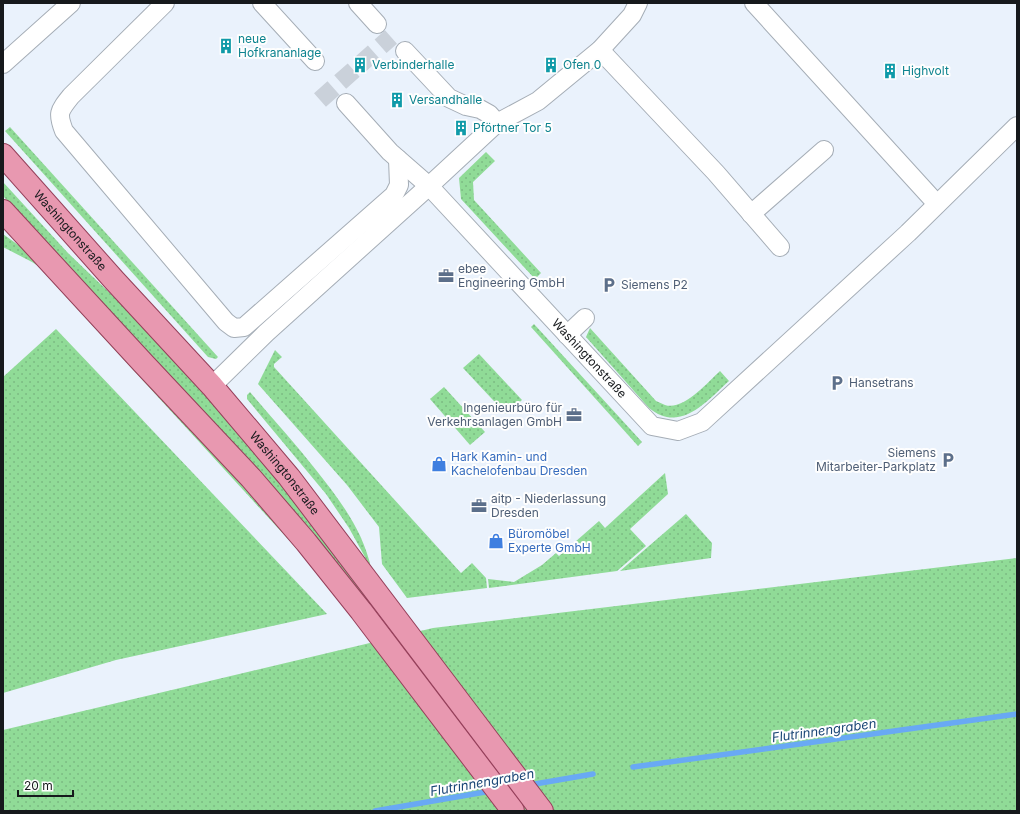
<svg xmlns="http://www.w3.org/2000/svg" width="1020" height="814" font-family="Inter,sans-serif">
<defs>
<pattern id="grass-dots" width="8" height="8" patternUnits="userSpaceOnUse"><rect width="8" height="8" fill="#90db97"/><path d="M2 2h.1M6 6h.1" fill="none" stroke="#7bbb82" stroke-width="1.8" stroke-linecap="round"/></pattern>
</defs>
<rect width="100%" height="100%" fill="#eaf2fc"/>
<g fill="url(#grass-dots)">
<path d="M10,127L218,357L216,359L208,357L5,131Z"/>
<path d="M486,152L495,161L473,182L474,200L541,273L535,279L461,199L459,178Z"/>
<path d="M3,182L68,253L140,322L271,468L376,606L370,607L316,537L262,476L3,196Z"/>
<path d="M3,234L32,255L227,464L309,562L38,266L32,262L3,247Z"/>
<path d="M534,324L642,442L638,446L531,327Z"/>
<path d="M590,328L656,401C659,402 662,404 665,405C683,411 707,383 720,371L729,381C707,401 680,434 649,408L586,337Z"/>
<path d="M56,329L327,614L116,660L3,693V377Z"/>
<path d="M275,350L282,357L274,364V367L461,573L472,563L486,578L487,588L407,598L382,564L379,527L347,485L258,384Z"/>
<path d="M479,354L522,400L506,414L463,368Z"/>
<path d="M444,387L485,432L470,445L430,399Z"/>
<path d="M250,392C272,418 295,443 316,470C339,499 363,530 371,568L349,528L326,494L247,399V395Z"/>
<path d="M665,473L668,494L630,529L646,546L617,571L489,588L488,579L514,582L542,565L556,553L559,556L599,521L605,528Z"/>
<path d="M686,514L712,543L711,558L620,571Z"/>
<path d="M1017,558V811H3V730L433,628Z"/>
</g>
<g fill="none" stroke-linecap="round" stroke-linejoin="round">
<g stroke="#69a9f4" stroke-width="5.5">
<path d="M633,767L1017,714"/>
<path d="M529,785L593,774"/>
<path d="M375,811L491,791"/>
</g>
<path stroke="#cad1da" stroke-width="18" stroke-dasharray="18 9" stroke-linecap="butt" d="M320,100L391,37"/>
<defs>
<g id="minor">
<path d="M165,3L71,96C59,111 57,113 64,131L226,322L234,328L244,327L394,195L399,185L398,159"/>
<path d="M262,3L315,61"/>
<path d="M358,3L377,24"/>
<path d="M754,3L937,204"/>
<path d="M600,50L716,173L780,247"/>
<path d="M405,51L449,98L466,106L480,109L489,114L497,123"/>
<path d="M3,64L71,3"/>
<path id="s1" d="M346,103L390,152L429,186L652,426L678,431L702,422L908,233L1017,126"/>
<path d="M751,214L824,150"/>
<path d="M567,335L585,318"/>
<path d="M212,386L266,333L429,186L497,123L538,101L600,50L632,15L638,3"/>
</g>
<g id="major">
<path id="s2" d="M3,155L114,280L212,386L289,477L542,811"/>
<path d="M3,211L143,363L251,478L306,542L361,611L513,811"/>
</g>
</defs>
<use href="#minor" stroke="#a5adb6" stroke-width="20"/>
<use href="#major" stroke="#953f5a" stroke-width="24"/>
<use href="#minor" stroke="#fff" stroke-width="18"/>
<use href="#major" stroke="#e898b0" stroke-width="22"/>
</g>
<defs>
<symbol id="building-bare" viewBox="-9 -9 18 18"><path d="M-4-6H4V6H1V3H-1V6H-4ZM-2.5-4.3h1.7v1.8h-1.7ZM.8-4.3h1.7v1.8H.8ZM-2.5-1h1.7V.8h-1.7ZM.8-1h1.7V.8H.8Z" fill="#0f9aa8" stroke="#fefefe" stroke-width="2.5" paint-order="stroke"/></symbol>
<symbol id="office-bare" viewBox="-9 -9 18 18"><path d="M-6-3h4V-5.5h4V-3h4V5H-6ZM-1-4.5V-3h2v-1.5ZM-6 0V1H6V0Z" fill="#5c6f8a" stroke="#fefefe" stroke-width="2.5" paint-order="stroke"/></symbol>
<symbol id="parking-bare" viewBox="-9 -9 18 18"><path d="M-3.5-5.5H1a3.5 3.5 0 0 1 0 7H-1V5.5H-3.5ZM-1-3.4V-.6H.8a1.4 1.4 0 0 0 0-2.8Z" fill="#5c6f8a" stroke="#fefefe" stroke-width="2.5" paint-order="stroke"/></symbol>
<symbol id="shop-bare" viewBox="-9 -9 18 18"><path d="M-5-2.5h2.3a2.7 3.5 0 0 1 5.4 0H5L5.5 6h-11ZM-1.5-2.5h3a1.5 2.3 0 0 0-3 0Z" fill="#3f7fe0" stroke="#fefefe" stroke-width="2.5" paint-order="stroke"/></symbol>
</defs>
<g fill-rule="evenodd">
<use href="#building-bare" x="215" y="35" width="22" height="22"/>
<use href="#building-bare" x="349" y="54" width="22" height="22"/>
<use href="#building-bare" x="540" y="54" width="22" height="22"/>
<use href="#building-bare" x="879" y="60" width="22" height="22"/>
<use href="#building-bare" x="386" y="89" width="22" height="22"/>
<use href="#building-bare" x="450" y="117" width="22" height="22"/>
<use href="#office-bare" x="435" y="265" width="22" height="22"/>
<use href="#parking-bare" x="598" y="274" width="22" height="22"/>
<use href="#parking-bare" x="826" y="372" width="22" height="22"/>
<use href="#office-bare" x="563" y="404" width="22" height="22"/>
<use href="#parking-bare" x="937" y="449" width="22" height="22"/>
<use href="#shop-bare" x="428" y="453" width="22" height="22"/>
<use href="#office-bare" x="468" y="495" width="22" height="22"/>
<use href="#shop-bare" x="485" y="530" width="22" height="22"/>
</g>
<g text-anchor="middle" stroke-width="4" stroke-linejoin="round" paint-order="stroke">
<g font-size="12" fill="#0d838f" stroke="#fefefe" text-anchor="start">
<text x="238" y="43">neue<tspan x="238" dy="14">Hofkrananlage</tspan></text>
<text x="372" y="69">Verbinderhalle</text>
<text x="563" y="69">Ofen 0</text>
<text x="902" y="75">Highvolt</text>
<text x="409" y="104">Versandhalle</text>
<text x="473" y="132">Pförtner Tor 5</text>
</g>
<g font-size="12" fill="#16191c" stroke="#fefefe">
<text dy="4" stroke="none"><textPath href="#s2" startOffset="101">Washingtonstraße</textPath></text>
<text dy="4" stroke="none"><textPath href="#s1" startOffset="353">Washingtonstraße</textPath></text>
<text dy="4" stroke="none"><textPath href="#s2" startOffset="425">Washingtonstraße</textPath></text>
</g>
<g font-size="12" fill="#4e5e75" stroke="#fefefe" text-anchor="start">
<text x="458" y="273">ebee<tspan x="458" dy="14">Engineering GmbH</tspan></text>
<text x="621" y="289">Siemens P2</text>
<text x="849" y="387">Hansetrans</text>
<text x="562" y="412" text-anchor="end">Ingenieurbüro für<tspan x="562" dy="14">Verkehrsanlagen GmbH</tspan></text>
<text x="936" y="457" text-anchor="end">Siemens<tspan x="936" dy="14">Mitarbeiter-Parkplatz</tspan></text>
<text x="491" y="503">aitp - Niederlassung<tspan x="491" dy="14">Dresden</tspan></text>
</g>
<g font-size="12" fill="#366cbe" stroke="#fefefe" text-anchor="start">
<text x="451" y="461">Hark Kamin- und<tspan x="451" dy="14">Kachelofenbau Dresden</tspan></text>
<text x="508" y="538">Büromöbel<tspan x="508" dy="14">Experte GmbH</tspan></text>
</g>
<g font-size="13" font-style="italic" fill="#1a4676" stroke="#fefefe">
<text transform="translate(824 730) rotate(-8)" y="5">Flutrinnengraben</text>
<text transform="translate(482 782) rotate(-10)" y="5">Flutrinnengraben</text>
</g>
</g>
<rect width="1020" height="814" fill="none" stroke="#16191c" stroke-width="8"/>
<path d="M18 790v6h55v-6" fill="none" stroke="#16191c" stroke-width="2"/>
<text x="24" y="790" font-size="12" fill="#16191c" stroke="#fefefe" stroke-width="3" paint-order="stroke">20 m</text>
</svg>
